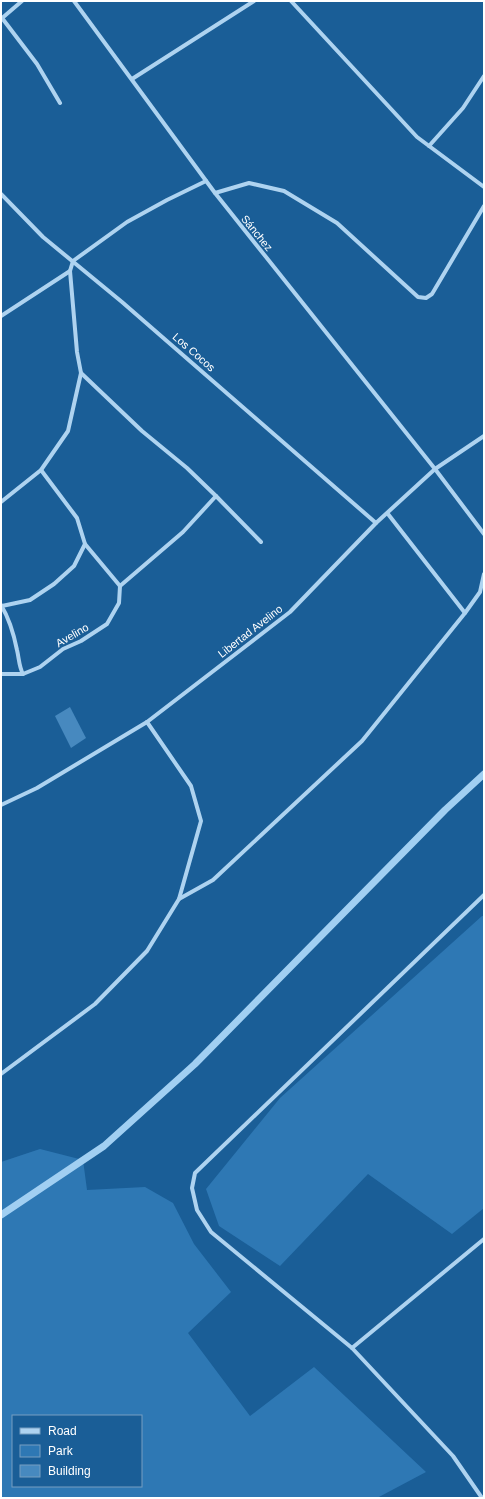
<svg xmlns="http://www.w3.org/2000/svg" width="485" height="1499" font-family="Arial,sans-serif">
<rect width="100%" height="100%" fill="#1a5e97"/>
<g fill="#2e78b4" fill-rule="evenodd">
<path d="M482,916H484V1208L452,1234L368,1174L280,1266L219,1226L206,1189L280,1098Z"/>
<path d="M40,1149L83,1160L87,1190L145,1187L173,1203L194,1244L231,1292L188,1333L250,1416L314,1367L426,1472L377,1498H1V1162ZM13,1416H141V1486H13Z"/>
</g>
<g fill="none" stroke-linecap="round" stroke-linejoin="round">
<path stroke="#a1cff2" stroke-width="7" d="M1,1215L104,1146L195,1064L445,810L484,774"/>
</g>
<path fill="#4789bf" d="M70,707L86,738L71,748L55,716Z"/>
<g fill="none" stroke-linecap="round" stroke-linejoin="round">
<g stroke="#aed3f0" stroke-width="4">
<path d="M74,1L215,193L435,469L484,534"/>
<path d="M291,1L417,137L484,187"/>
<path d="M2,18L37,64L60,103"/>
<path d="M1,19L22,1"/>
<path d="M132,79L254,1"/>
<path d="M429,146L463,108L484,76"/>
<path d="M215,193L249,183L284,191L337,223L418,297L426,298L432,294L484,206"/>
<path d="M1,194L43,237L122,302L376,523"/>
<path d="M1,316L70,271"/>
<path d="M81,373L142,431L187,468L216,496L183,532L120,586"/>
<path d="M216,496L261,542"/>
<path d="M1,502L41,470L68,431L81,373L77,352L70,271L73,261L127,222L167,200L206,181"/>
<path d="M388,514L465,613"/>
<path d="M1,605C9,618 14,635 17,650C19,658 19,667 23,674"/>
<path d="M2,606L30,600L54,584L74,566L85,544"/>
<path d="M1,674H23L40,667L63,649L81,641L107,624L119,603L120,586L85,544L77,518L41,470"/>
<path d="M147,722L191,786L201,821L179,899"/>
<path d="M1,805L37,788L147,722L290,612L376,523L435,469L484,436"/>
<path d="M1,1074L95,1004L147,951L179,899L213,880L362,741L465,613L480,592L484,574"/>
<path d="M352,1348L484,1239"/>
<path d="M482,1498L453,1456L352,1348L211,1232L197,1210L192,1188L195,1173L484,895"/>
</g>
</g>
<g text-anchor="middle" stroke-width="3" stroke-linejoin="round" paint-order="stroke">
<g font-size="11" fill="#fff" stroke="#1a5e97">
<text transform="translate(257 233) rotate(51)" y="4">Sánchez</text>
<text transform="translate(194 352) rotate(41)" y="4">Los Cocos</text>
<text transform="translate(250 631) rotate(-38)" y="4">Libertad Avelino</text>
<text transform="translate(72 635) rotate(-30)" y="4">Avelino</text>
</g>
</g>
<rect width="485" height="1499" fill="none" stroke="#ffffff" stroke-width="4"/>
<rect x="12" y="1415" width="130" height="72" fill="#1a5e97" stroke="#769ec1"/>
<rect x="20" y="1428" width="20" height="6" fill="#aed3f0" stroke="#769ec1"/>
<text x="48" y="1435" font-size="12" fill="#ffffff">Road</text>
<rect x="20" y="1445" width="20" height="12" fill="#2e78b4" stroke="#769ec1"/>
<text x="48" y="1455" font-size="12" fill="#ffffff">Park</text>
<rect x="20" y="1465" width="20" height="12" fill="#4789bf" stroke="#769ec1"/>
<text x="48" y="1475" font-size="12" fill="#ffffff">Building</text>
</svg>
